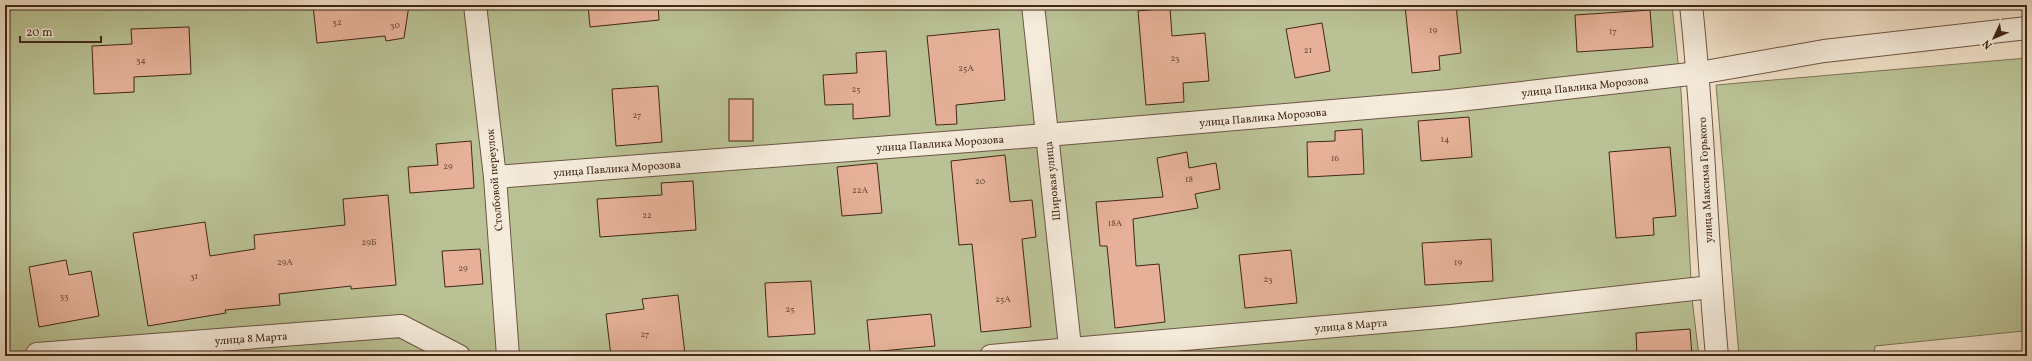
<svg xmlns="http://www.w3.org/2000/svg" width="2032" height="361" font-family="Vollkorn,serif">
<rect width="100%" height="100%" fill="#f0e0c7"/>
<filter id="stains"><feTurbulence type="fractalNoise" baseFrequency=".005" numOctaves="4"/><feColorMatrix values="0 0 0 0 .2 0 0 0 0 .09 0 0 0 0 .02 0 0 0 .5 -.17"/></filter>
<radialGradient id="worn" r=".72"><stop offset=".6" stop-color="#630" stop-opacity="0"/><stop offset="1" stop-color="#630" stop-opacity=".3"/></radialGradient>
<g fill="#bac295" stroke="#7e7456">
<path d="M5,5H1672L1681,91L1692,299L1699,356H5Z"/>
<path d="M2027,58V347L2024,331L1875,346L1874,356H1739L1716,85Z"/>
</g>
<g fill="#e6b198" stroke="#422717">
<path d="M313,5H409L404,38L386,41L385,36L317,43Z"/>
<path d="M588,5H658L659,20L590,27Z"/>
<path d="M1418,5H1456L1461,53L1439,56L1440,70L1412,73L1405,6Z"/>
<path d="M1170,8L1172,36L1205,33L1209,81L1183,83L1184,102L1146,105L1138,11Z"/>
<path d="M1650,10L1653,47L1577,52L1575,15Z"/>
<path d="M1322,23L1330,71L1295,78L1286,29Z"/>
<path d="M189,27L191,74L134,77V92L94,94L92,46L132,44L131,29Z"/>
<path d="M999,29L1005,100L956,105L957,124L936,125L927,36Z"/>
<path d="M886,51L890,116L853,119V104L825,105L823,75L857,73L856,53Z"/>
<path d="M658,86L662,142L616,146L612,89Z"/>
<rect x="729" y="99" width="24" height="42"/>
<path d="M1469,117L1472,157L1421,161L1418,121Z"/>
<path d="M1362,129L1364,174L1308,177L1307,142L1335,141V131Z"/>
<path d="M471,141L474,188L410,193L408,167L438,165L436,144Z"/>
<path d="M1670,147L1676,216L1653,218L1654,235L1616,238L1609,152Z"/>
<path d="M1187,152L1189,168L1216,163L1220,189L1195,194L1198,208L1133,219L1136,266L1159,264L1165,322L1115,328L1107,246H1100L1096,202L1163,197L1157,158Z"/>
<path d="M1005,155L1010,202L1032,200L1036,237L1022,239L1031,327L981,332L972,244L959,245L951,161Z"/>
<path d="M877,163L882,213L842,216L837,167Z"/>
<path d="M693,181L696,230L600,237L597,199L662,195L661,183Z"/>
<path d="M388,195L396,285L351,289V286L279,294L280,305L225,310L226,313L148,326L133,233L205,222L210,256L255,249L254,235L345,225L343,199Z"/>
<path d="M1491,239L1493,281L1425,285L1422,243Z"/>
<path d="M480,249L483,284L445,287L442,251Z"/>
<path d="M1291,250L1297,303L1245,308L1239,255Z"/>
<path d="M66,260L69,275L91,271L99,316L39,327L29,267Z"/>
<path d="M811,281L815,334L768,337L765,283Z"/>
<path d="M678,295L685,354L611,356L606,314L644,309L642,299Z"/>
<path d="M931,314L935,346L870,352L867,320Z"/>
<path d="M1690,329L1692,356H1637L1636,333Z"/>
</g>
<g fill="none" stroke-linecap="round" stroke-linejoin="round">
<defs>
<g id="street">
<path d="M475,5L495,177L508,356"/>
<path d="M1033,5L1071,356"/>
<path d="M1691,5C1704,122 1706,239 1717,356"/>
<path d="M495,177L1047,135L1450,101L1699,73L1824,51L2027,28"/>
<path d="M37,354L401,326L459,356"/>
<path d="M991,356L1451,316L1711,287"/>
</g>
</defs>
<use href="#street" stroke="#6e5543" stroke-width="24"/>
<use href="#street" stroke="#f5ebdb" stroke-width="22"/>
</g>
<g text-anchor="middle" stroke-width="3" stroke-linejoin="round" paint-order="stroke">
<g font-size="9" fill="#6b4a37">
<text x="337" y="25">32</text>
<text x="395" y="28">30</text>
<text x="1433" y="33">19</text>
<text x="1613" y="34">17</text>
<text x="1308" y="53">21</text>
<text x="1175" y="61">23</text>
<text x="141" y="63">34</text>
<text x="966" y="71">25А</text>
<text x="856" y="92">25</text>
<text x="637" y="118">27</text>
<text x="1445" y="142">14</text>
<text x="1335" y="161">16</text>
<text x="448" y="169">29</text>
<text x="1189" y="182">18</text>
<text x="980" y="184">20</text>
<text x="860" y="193">22А</text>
<text x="647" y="218">22</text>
<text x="1115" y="226">18А</text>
<text x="369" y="245">29Б</text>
<text x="285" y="265">29А</text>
<text x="1458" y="265">19</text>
<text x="463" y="271">29</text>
<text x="194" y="279">31</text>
<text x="1268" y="282">23</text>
<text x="64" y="299">33</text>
<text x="1003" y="302">25А</text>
<text x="790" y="312">25</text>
<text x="645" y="337">27</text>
</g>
<g font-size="11" fill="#422717" stroke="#f5ebdb">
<text transform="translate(1585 86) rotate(-6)" y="4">улица Павлика Морозова</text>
<text transform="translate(1263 117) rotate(-5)" y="4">улица Павлика Морозова</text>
<text transform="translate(940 143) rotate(-4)" y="4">улица Павлика Морозова</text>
<text transform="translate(617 168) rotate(-4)" y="4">улица Павлика Морозова</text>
<text transform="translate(494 180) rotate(-95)" y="4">Столбовой переулок</text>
<text transform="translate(1705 180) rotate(-93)" y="4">улица Максима Горького</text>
<text transform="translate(1052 181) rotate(-96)" y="4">Широкая улица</text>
<text transform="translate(1351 325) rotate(-5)" y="4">улица 8 Марта</text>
<text transform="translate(251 338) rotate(-4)" y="4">улица 8 Марта</text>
</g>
</g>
<rect width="2032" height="361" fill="none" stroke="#f0e0c7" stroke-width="20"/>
<rect x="6" y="6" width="2020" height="349" fill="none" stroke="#422717" stroke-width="2"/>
<rect x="10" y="10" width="2012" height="341" fill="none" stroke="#422717"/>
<g transform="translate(1994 38) rotate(226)" stroke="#f5ebdb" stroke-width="3" paint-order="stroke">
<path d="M0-3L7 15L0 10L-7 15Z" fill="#422717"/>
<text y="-6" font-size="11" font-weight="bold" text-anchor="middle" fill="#422717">N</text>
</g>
<path d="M20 36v6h81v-6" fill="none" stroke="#422717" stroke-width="2"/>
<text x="26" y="36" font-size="12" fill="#422717" stroke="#f5ebdb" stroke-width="3" paint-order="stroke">20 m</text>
<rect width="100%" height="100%" filter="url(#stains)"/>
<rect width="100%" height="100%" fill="url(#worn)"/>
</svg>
